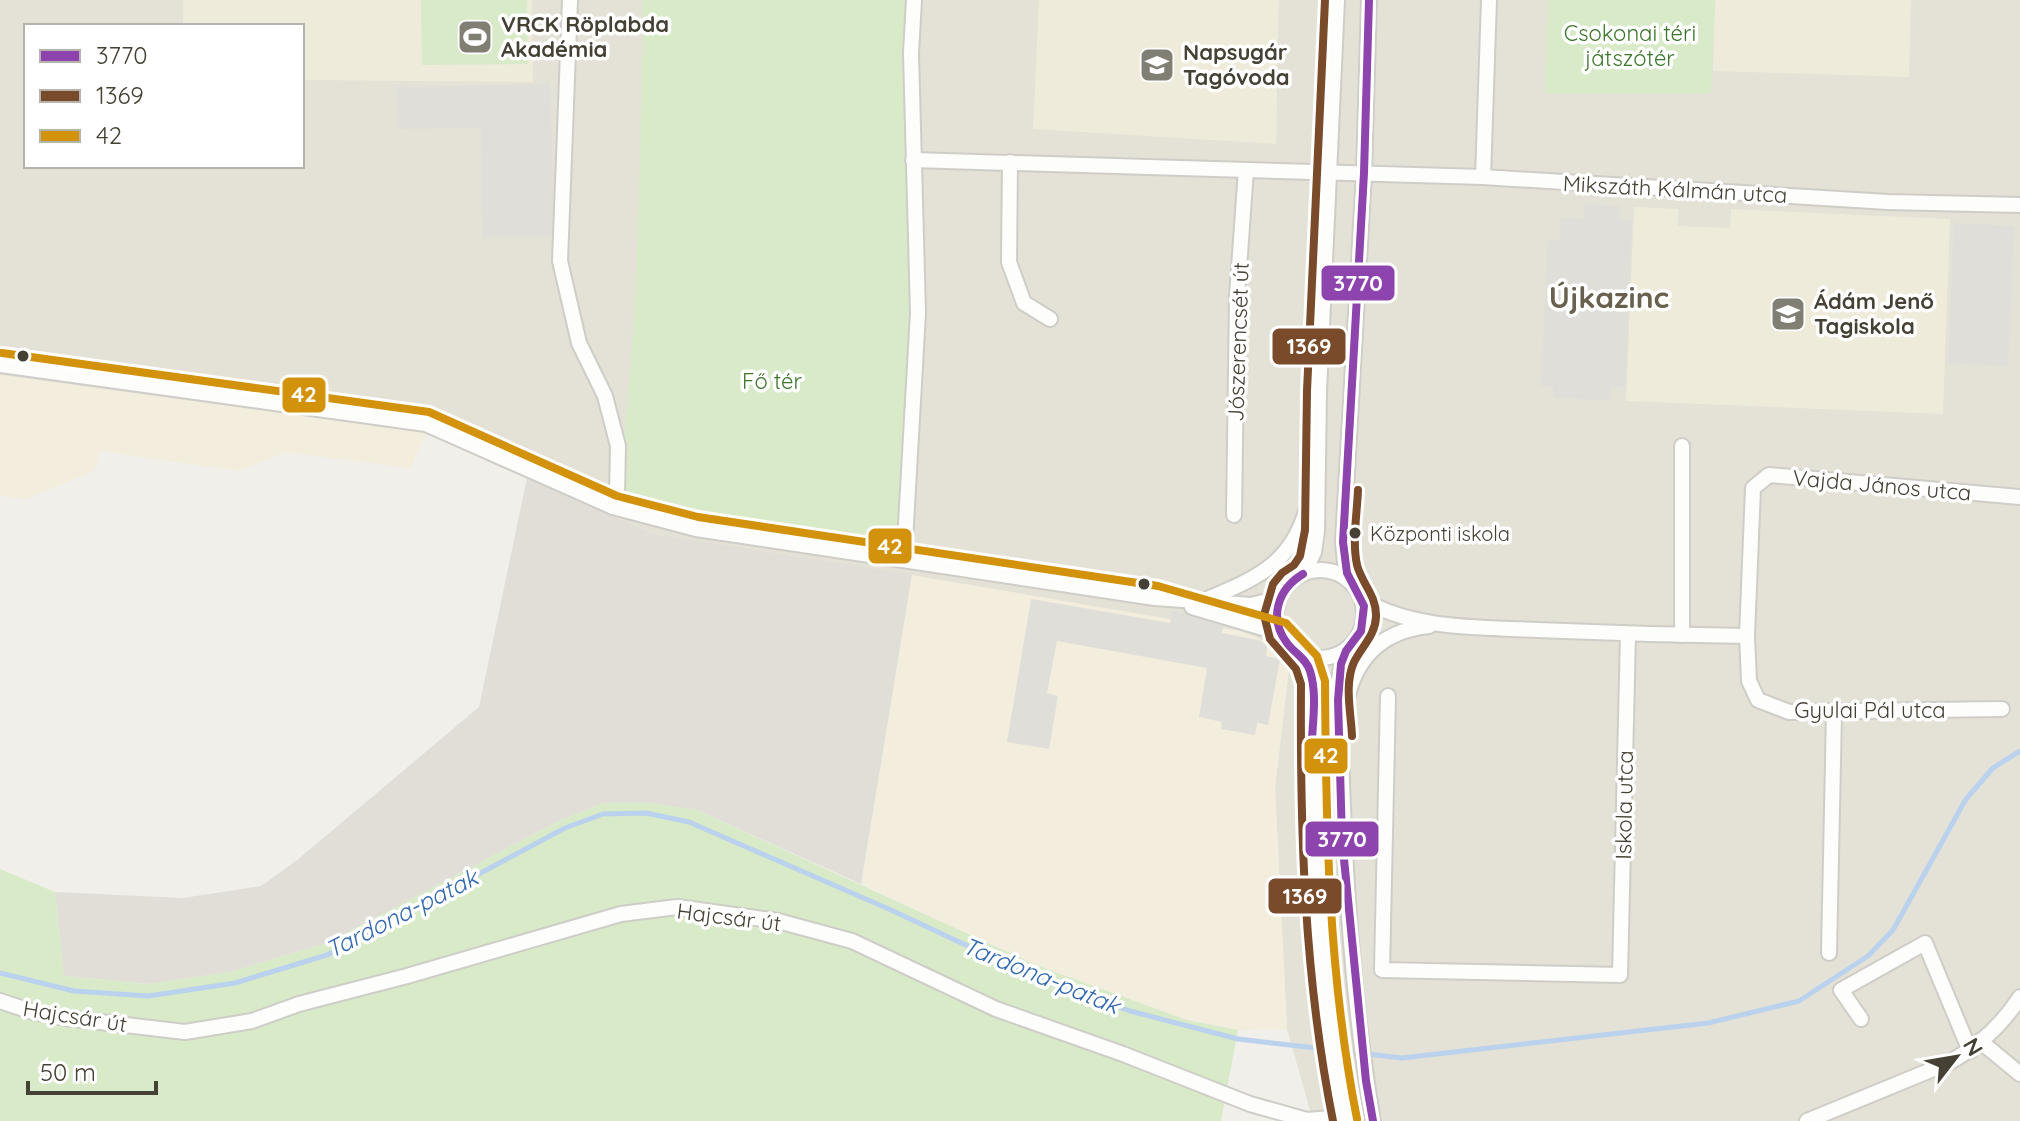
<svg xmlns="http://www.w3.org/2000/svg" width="2020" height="1121" font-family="Quicksand,sans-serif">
<rect width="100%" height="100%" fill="#f0efe9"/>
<path fill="#e4e1d6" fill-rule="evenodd" d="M0,0H2020V1121H1313L1287,1029L1275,787L1289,669L1240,631L654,534L426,433L0,375ZM26,26H302V166H26Z"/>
<g fill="#f2eddc">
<path d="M0,375L426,433L410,468L285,452L239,471L100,451L94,471L26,499L0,496Z"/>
<path d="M912,575L1240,631L1270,643L1289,668L1275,787L1287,1029L1238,1030L1187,1020L1036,965L861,884Z"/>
</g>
<path fill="#e0ded7" d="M527,478L654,534L912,575L861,884L697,810L651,803H604L559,821L327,943L230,972L148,984L64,976L55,892L183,898L261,886L296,861L479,707Z"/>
<g fill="#eeebdb">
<path d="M183,0H532L533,82L302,80V26H183Z"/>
<path d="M1039,0H1279L1276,144L1033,129Z"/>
<path d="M1715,0H1911L1909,77L1713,71Z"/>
<path d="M1634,207L1678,209V226L1730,228L1731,209L1950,219L1943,414L1626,401Z"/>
</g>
<g fill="#d9eac9">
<path d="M421,0H527L528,64L422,65Z"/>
<path d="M643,0H914L918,313L905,544L821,534L672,510L617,495C640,331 640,165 643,0Z"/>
<path d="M1548,0H1715L1711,93H1545Z"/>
<path d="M604,803H651L697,810L1036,965L1187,1020L1238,1030L1221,1121H0V869L55,892L64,976L148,984L230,972L327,943L559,821Z"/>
</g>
<g fill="#dfded9">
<path d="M550,84L554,236L483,237L481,128L398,129L397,87Z"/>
<path d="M1584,204L1620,206L1619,220H1632L1625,387H1611L1610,400L1553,398V387L1541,386L1548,240L1560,241L1561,218L1584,219Z"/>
<path d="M1954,223L2014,226L2008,366L1948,363Z"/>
<path d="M1031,599L1170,623L1172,611L1224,620L1222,633L1258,640L1267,645L1266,656L1280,659L1268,725L1257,723L1255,735L1221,729L1222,722L1199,717L1207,668L1057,641L1047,693L1058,696L1049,749L1007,742Z"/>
</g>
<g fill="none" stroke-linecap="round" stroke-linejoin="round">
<path stroke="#bad2ed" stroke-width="5" d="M0,973L74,991L148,996L235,983L327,955L565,828L603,814L646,813L689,822L891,910L1034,977L1130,1011L1238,1039L1402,1058L1708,1023L1799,1001L1868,956L1893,930L1966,799L1993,768L2020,751"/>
<defs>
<g id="minor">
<path d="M570,0L560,261L579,343L605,396L618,446L617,495L613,507"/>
<path d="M913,160L1483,177L1888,202L2020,205"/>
<path d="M1010,162L1009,262L1024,303L1050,319"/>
<path d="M1483,177L1489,0"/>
<path d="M0,365L426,424L613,507L696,529L1155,598L1251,605L1279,598"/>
<path d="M1682,446V635"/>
<path d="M1234,515L1237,296L1246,170"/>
<path d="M904,559L918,313L911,53L914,0"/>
<circle cx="1320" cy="614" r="44"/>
<path d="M1303,574L1314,552L1317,531L1319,392L1337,0"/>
<path d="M1351,582L1345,563L1343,542L1364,173L1369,0"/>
<path d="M1362,599C1413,630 1479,627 1537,630C1607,633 1677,635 1747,636"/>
<path d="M1205,600C1265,575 1295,561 1311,494"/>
<path d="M1192,607L1280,633"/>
<path d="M1346,651C1333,684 1340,719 1341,754C1345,876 1352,1000 1373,1121"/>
<path d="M1301,654L1313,682V806L1321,954L1328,1024L1345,1121"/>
<path d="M1388,696L1382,970L1620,975L1628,634"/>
<path d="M2002,709L1789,712L1758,700L1749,681L1747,636L1753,488L1769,475L2020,497"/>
<path d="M1345,710C1352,661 1379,631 1429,626"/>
<path d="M1829,953L1834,713"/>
<path d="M0,1001L33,1012L66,1018L185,1032L252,1021L299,1004L407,976L621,914L677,907L778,921L852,941L996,1009L1123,1054L1250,1104L1307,1120L1344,1117"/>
<path d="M1861,1019L1841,990L1925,943L1970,1051"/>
<path d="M1980,1041L2020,1074"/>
<path d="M1807,1121L1948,1063C1978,1047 2002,1025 2020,997"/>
</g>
</defs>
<use href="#minor" stroke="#cecdc7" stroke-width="18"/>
<use href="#minor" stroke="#fdfdfc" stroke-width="14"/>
<defs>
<g id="bus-1">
<path d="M1369,0L1364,173L1343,542L1347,573L1364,606L1361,631L1346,651L1341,664L1338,700L1342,839L1366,1081L1373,1121"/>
<path d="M1303,574C1278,589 1268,618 1287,643C1294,653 1306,658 1310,671C1317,693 1313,718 1312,740"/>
</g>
<g id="bus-2">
<path d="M1325,0L1307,391L1305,530L1300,556L1294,565L1282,573L1273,584L1264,615L1270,639L1296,669L1301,684C1300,831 1304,976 1333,1121"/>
<path d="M1352,736C1351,713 1344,684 1354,662C1362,646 1375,636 1376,617C1377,596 1362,584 1357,565C1352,541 1357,514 1358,490"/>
</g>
<path id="bus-3" d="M2,353L429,412L617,496L698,517L1158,586L1286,623L1317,656L1325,681C1326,830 1328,972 1357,1119"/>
</defs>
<use href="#bus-1" stroke="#fff" stroke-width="14"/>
<use href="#bus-2" stroke="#fff" stroke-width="14"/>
<use href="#bus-3" stroke="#fff" stroke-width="14"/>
<use href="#bus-1" stroke="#8e44ad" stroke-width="8"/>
<use href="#bus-2" stroke="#7a4b2a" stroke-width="8"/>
<use href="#bus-3" stroke="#d3920b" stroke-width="8"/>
</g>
<defs>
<symbol id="stadium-square" viewBox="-11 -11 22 22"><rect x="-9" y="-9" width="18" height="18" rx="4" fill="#817e74" stroke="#fff"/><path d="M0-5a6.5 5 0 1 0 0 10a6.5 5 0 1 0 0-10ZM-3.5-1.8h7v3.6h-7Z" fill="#fff"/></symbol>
<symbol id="school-square" viewBox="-11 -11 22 22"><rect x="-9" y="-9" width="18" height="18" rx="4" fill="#817e74" stroke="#fff"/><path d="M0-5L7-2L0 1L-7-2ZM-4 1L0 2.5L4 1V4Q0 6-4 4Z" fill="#fff"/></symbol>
</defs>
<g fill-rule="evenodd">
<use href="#stadium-square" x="455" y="17" width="40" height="40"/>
<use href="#school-square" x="1137" y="45" width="40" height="40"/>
<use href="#school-square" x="1768" y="294" width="40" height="40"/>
</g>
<g fill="#454135" stroke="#fff" stroke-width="3">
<circle cx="23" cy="356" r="7"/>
<circle cx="1355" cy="533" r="7"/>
<circle cx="1144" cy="584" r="7"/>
</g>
<g text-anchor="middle" stroke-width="7" stroke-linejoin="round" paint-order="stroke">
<g font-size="20" fill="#454135" stroke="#fff" text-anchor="start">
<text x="1370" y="541">Központi iskola</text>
</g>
<g font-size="22" font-weight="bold" fill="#454135" stroke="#fff" text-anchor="start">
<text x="501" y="32">VRCK Röplabda<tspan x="501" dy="25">Akadémia</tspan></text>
<text x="1183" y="60">Napsugár<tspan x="1183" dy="25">Tagóvoda</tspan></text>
<text x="1814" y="309">Ádám Jenő<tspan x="1814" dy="25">Tagiskola</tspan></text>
</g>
<g font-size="22" fill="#3c762a" stroke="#fff">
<text x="1630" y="41">Csokonai téri<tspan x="1630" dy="25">játszótér</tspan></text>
<text x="772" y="389">Fő tér</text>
</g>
<g font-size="22" fill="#454135" stroke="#fff">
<text transform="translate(1675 189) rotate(3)" y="8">Mikszáth Kálmán utca</text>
<text transform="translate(1238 342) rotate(-88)" y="8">Jószerencsét út</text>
<text transform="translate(1882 485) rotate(5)" y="8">Vajda János utca</text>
<text x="1870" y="718">Gyulai Pál utca</text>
<text transform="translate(1624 805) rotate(-89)" y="8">Iskola utca</text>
<text transform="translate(729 917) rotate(7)" y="8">Hajcsár út</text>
<text transform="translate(75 1016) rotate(9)" y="8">Hajcsár út</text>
</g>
<g font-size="24" font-style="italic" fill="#3168af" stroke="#fff">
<text transform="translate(402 914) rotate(-27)" y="8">Tardona-patak</text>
<text transform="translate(1041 976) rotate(22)" y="8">Tardona-patak</text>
</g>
<g font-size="30" font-weight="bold" fill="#68614d" stroke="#fff">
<text x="1609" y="308">Újkazinc</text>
</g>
</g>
<g stroke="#fff" stroke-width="3">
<rect x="1320" y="264" width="76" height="38" rx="8" fill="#8e44ad"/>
<rect x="1271" y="327" width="76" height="39" rx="8" fill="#7a4b2a"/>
<rect x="281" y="376" width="46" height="38" rx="8" fill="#d3920b"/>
<rect x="867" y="527" width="46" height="38" rx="8" fill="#d3920b"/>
<rect x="1303" y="737" width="46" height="38" rx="8" fill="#d3920b"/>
<rect x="1304" y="820" width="76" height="38" rx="8" fill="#8e44ad"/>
<rect x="1267" y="877" width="76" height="38" rx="8" fill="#7a4b2a"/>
</g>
<g font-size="22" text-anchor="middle" font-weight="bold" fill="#fff">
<text x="1358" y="291">3770</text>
<text x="1309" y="354">1369</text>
<text x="304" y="402">42</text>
<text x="890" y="554">42</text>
<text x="1326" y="763">42</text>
<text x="1342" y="847">3770</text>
<text x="1305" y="904">1369</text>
</g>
<rect x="24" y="24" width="280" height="144" fill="#ffffff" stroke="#b5b3ae" stroke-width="2"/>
<rect x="40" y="50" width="40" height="12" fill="#8e44ad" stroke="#b5b3ae" stroke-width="2"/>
<text x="96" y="64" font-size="24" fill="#454135">3770</text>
<rect x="40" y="90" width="40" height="12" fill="#7a4b2a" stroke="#b5b3ae" stroke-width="2"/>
<text x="96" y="104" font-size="24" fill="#454135">1369</text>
<rect x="40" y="130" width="40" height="12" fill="#d3920b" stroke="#b5b3ae" stroke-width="2"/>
<text x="96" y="144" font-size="24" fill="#454135">42</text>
<g transform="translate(1956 1057) rotate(59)" stroke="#ffffff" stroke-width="6" paint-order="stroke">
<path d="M0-6L14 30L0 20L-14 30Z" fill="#454135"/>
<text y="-12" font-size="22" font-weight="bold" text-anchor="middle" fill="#454135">N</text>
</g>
<path d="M28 1081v12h128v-12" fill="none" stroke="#454135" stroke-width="4"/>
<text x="40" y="1081" font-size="24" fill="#454135" stroke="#ffffff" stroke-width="6" paint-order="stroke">50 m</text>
</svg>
